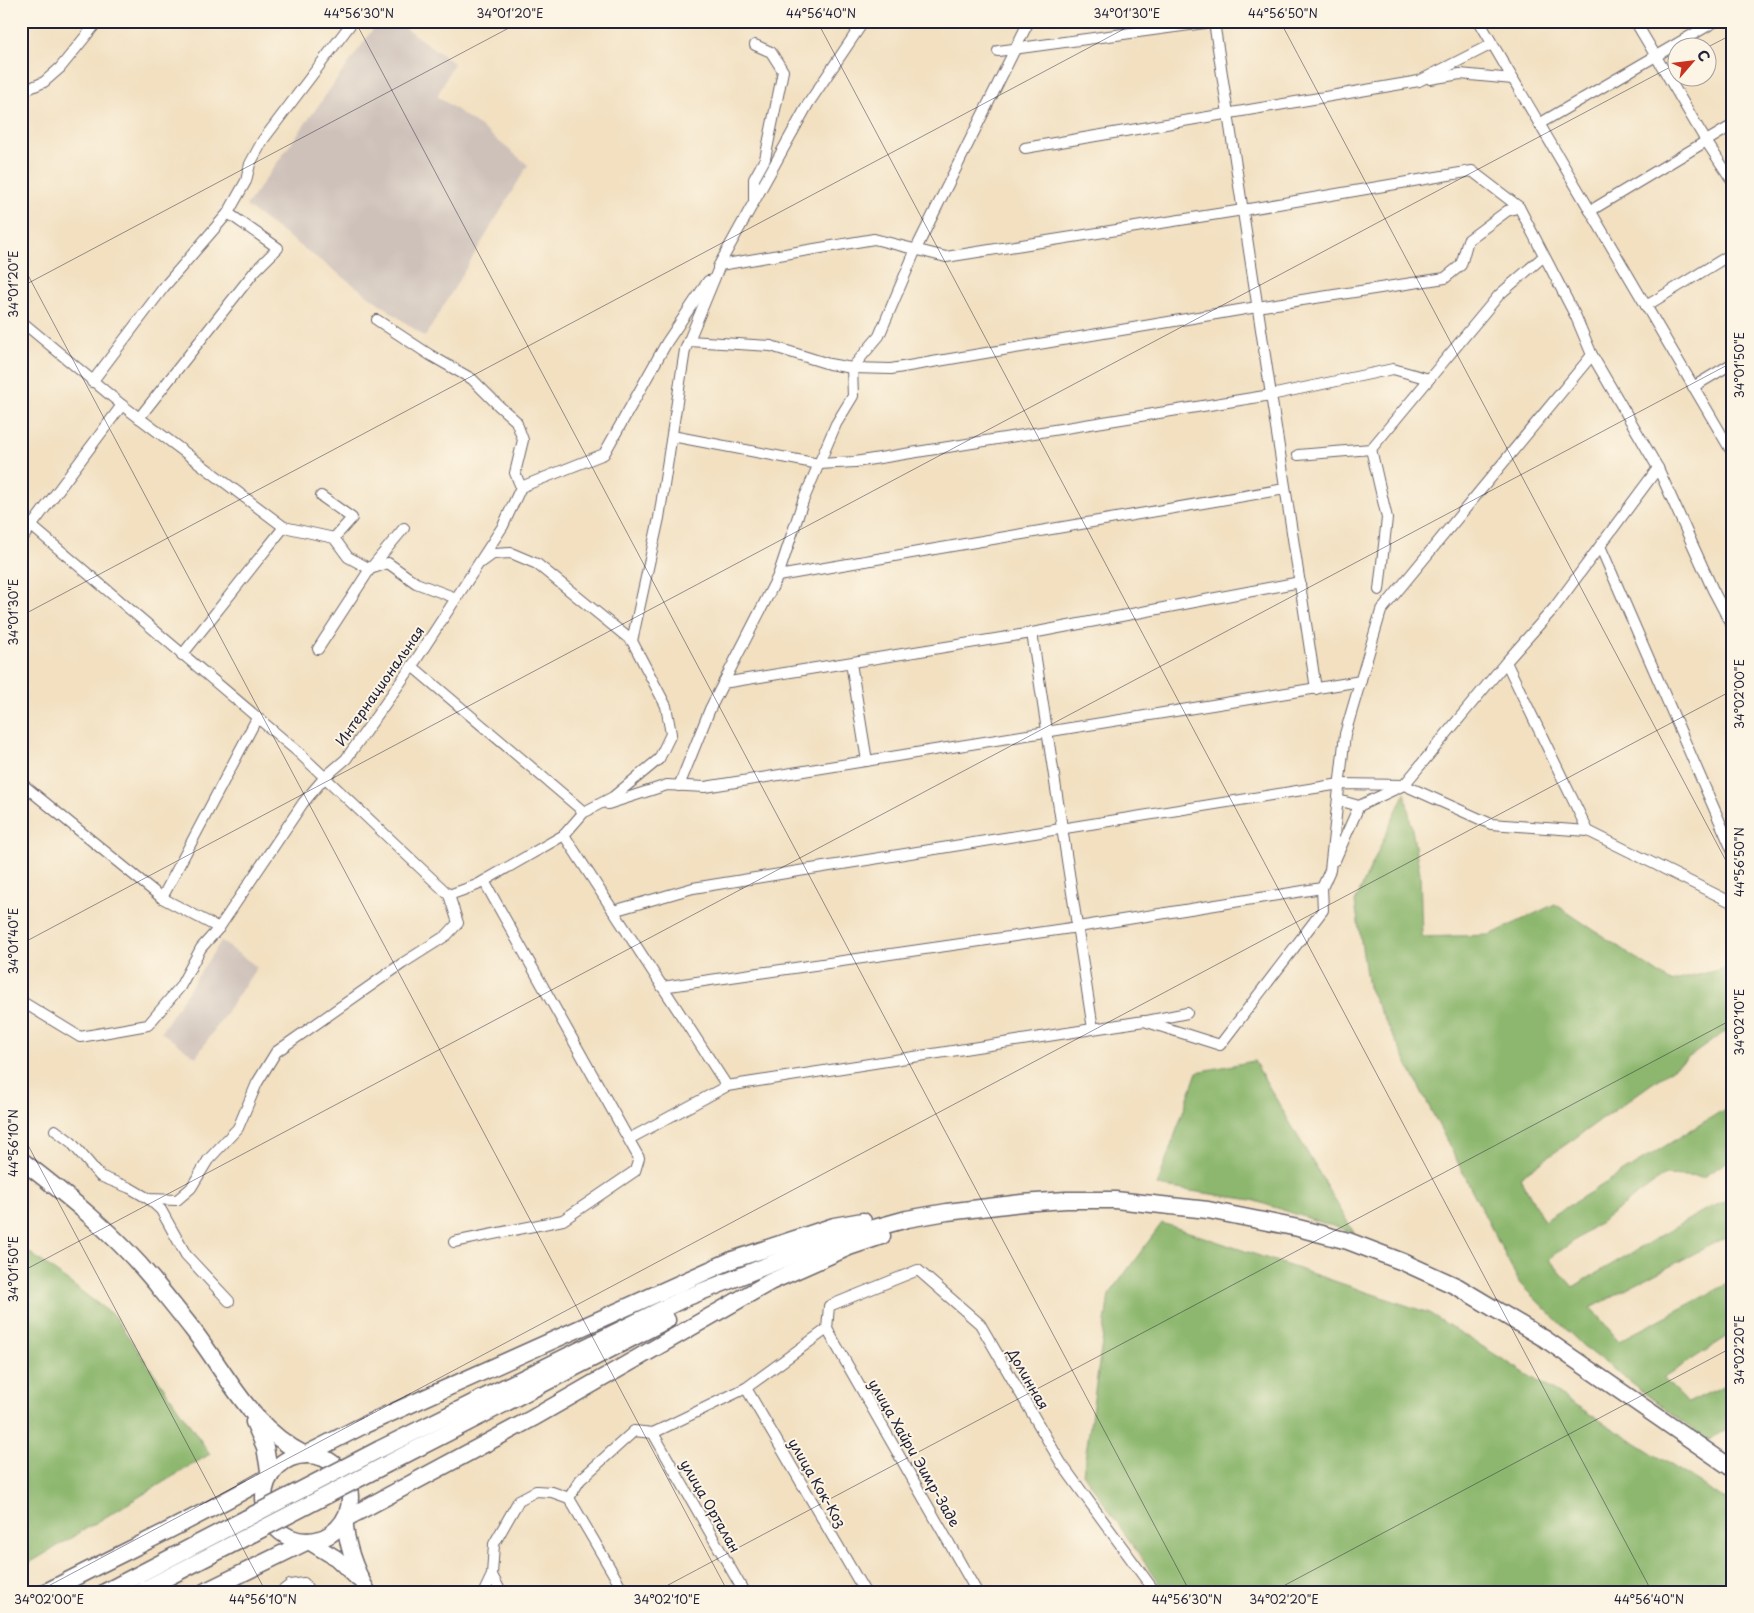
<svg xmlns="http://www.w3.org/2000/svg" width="1754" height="1613" font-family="'Playpen Sans',sans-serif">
<rect width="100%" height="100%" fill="#fcf5e5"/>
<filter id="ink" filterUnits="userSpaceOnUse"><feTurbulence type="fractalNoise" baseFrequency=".02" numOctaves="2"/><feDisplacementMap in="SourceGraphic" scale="10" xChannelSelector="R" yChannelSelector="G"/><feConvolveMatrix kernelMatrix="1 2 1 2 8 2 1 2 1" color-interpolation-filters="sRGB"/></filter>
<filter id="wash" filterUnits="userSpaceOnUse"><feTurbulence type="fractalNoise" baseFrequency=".0096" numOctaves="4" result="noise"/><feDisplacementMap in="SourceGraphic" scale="20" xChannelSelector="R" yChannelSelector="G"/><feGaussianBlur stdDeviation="1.12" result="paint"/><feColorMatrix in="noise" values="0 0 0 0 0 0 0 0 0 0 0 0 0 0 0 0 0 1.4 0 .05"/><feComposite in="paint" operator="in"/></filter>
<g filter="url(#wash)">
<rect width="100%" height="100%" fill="#f2e0c1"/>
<g fill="#cec1ba">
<path d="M379,21H395L454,63L437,96L486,131L528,165L425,337L246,206Z"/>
<path d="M221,941L257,967L196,1057L161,1032Z"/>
</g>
<g fill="#8db76e" stroke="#586c54">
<path d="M1405,792L1420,873L1422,937L1490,935L1555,904L1671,982L1733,966V1026L1520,1177L1544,1221L1733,1104V1158L1703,1177L1665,1175L1549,1259L1573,1287L1703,1211L1733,1198V1233L1591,1308L1619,1341L1733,1281V1333L1663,1378L1688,1403L1733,1381V1425L1707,1441L1582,1345L1520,1284L1368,987L1355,902Z"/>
<path d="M1254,1061L1354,1233L1252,1200L1157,1186L1197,1072Z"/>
<path d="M1162,1223L1429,1313L1733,1504V1592H1165L1083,1473L1109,1295Z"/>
<path d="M21,1246L114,1316L210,1454L21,1568Z"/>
</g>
</g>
<g filter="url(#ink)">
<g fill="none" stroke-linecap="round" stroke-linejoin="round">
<defs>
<g id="minor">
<path d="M1479,21L1733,454"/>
<path d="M1635,21L1706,141L1733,182"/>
<path d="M1214,22L1316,689"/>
<path d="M998,51L1219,21"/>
<path d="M1430,79L1460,74L1513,79"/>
<path d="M21,92L44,82L60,68L98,21"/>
<path d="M1539,124L1716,21"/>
<path d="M1025,148L1419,81L1492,44"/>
<path d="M754,201V179L765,159L783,71L771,52L755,45"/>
<path d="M1590,211L1733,125"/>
<path d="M718,267L808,104L864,21"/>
<path d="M1646,306L1733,253"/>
<path d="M377,320L430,355L472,379L499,406L516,421L523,440L515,473L521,487"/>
<path d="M21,321L122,405L284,527L182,655"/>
<path d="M689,341L771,346L829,364L852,368L891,369L1257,307L1445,278L1461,265L1468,240L1507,211L1519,207"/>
<path d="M92,382L164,287L228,213"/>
<path d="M1693,387L1733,363"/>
<path d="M139,418L255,271L278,248L228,213L246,181L250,164L263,140L353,21"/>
<path d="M672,436L819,464L855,462L1271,395L1393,369L1429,379"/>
<path d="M1371,449L1387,518L1379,590"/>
<path d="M1298,455L1371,449L1499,295L1544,256"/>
<path d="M321,496L352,518L334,538"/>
<path d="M21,517L298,752L449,895L458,923L447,935L403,963L276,1052L257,1083L238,1128L208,1160L191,1188L177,1200L149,1199L130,1188L100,1176L71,1142L55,1130"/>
<path d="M284,527L334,538L348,557L370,569L388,563L416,583L456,598"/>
<path d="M21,540L122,405"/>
<path d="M1600,546L1733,852"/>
<path d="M482,562L493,554L511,553L537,564L632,641"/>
<path d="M778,576L1285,489"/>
<path d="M1032,633L1093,1029"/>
<path d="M318,649L370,569L404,528"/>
<path d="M1506,662L1588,831"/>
<path d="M851,663L867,761"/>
<path d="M412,666L584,812L613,797L659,759L671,734L666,706L632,641L659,518L685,350L720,265L874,239L946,257L1243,210L1472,171L1519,207L1576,317L1592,355L1658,468L1713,590L1733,628"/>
<path d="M723,683L1032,633L1300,582"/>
<path d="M21,783L162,898L219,928"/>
<path d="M679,786L710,709L778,576L803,501L836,424L853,396L852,368L879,336L916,249L1029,21"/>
<path d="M1338,800L1359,806L1404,785L1491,824L1588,831L1733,903"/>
<path d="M608,804L667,785L705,787L1361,681"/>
<path d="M564,835L727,1086L1144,1021L1220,1045L1323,910L1322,888L1330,870L1345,734L1381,611L1592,355"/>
<path d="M1335,860L1359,806"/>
<path d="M449,895L477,885L564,835L584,812L589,810"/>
<path d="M162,898L257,718"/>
<path d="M613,911L693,888L1340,784L1404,785L1506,662L1554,608L1658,468"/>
<path d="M662,987L1078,927L1322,888"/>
<path d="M21,1001L80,1037L148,1025L180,987L201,948L219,928L303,803L325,777L346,759L412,666L503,526L521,487L604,454L667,342L708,281"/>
<path d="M1147,1021L1187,1013"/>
<path d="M629,1139L727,1086"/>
<path d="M149,1199L161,1210L186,1255L229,1301"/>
<path d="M454,1242L563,1220L635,1171L639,1158L484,881"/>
<path d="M827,1329L977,1592"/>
<path d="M746,1388L865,1592"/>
<path d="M653,1433L744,1592"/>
<path d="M569,1498L624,1592"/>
<path d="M492,1575L501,1592"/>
<path d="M281,1592L290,1585L304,1583L310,1592"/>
<path d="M484,1592L492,1575L494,1544L519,1500L536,1491L552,1492L569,1498L580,1480L634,1431L653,1433L746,1388L827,1329L829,1306L918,1270L980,1324L1061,1463L1155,1592"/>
</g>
<g id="secondary">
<path d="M345,1519C346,1545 355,1569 368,1592"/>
<path d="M308,1541L336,1558L358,1579"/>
</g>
<g id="primary">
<path d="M21,1160C68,1196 115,1234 153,1280C166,1296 180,1313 193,1330C229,1377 251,1428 305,1455L362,1426L732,1260L834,1226L863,1221"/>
<path d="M380,1449L683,1299L831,1240L907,1219L947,1212L1022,1203L1066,1200H1115L1208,1210L1298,1228L1348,1241L1403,1262L1458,1287L1545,1339L1733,1469"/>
<circle cx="307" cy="1498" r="43"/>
<path d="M387,1464L667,1320"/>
<path d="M345,1519L533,1418L770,1282L849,1247L882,1236"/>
<path d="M46,1592C121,1553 198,1518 270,1476L265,1447L254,1422"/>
<path d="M105,1592L247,1518"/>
<path d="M139,1592L254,1533"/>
<path d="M204,1592L308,1541"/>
</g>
</defs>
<use href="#minor" stroke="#6b646a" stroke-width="12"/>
<use href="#secondary" stroke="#6b646a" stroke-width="18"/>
<use href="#primary" stroke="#6b646a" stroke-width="19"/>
<use href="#minor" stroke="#fff" stroke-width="10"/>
<use href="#secondary" stroke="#fff" stroke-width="15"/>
<use href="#primary" stroke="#fff" stroke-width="16"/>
<defs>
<g id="primary-bridge">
<path d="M247,1518L380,1449"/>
<path d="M254,1533L387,1464"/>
</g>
</defs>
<use href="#primary-bridge" stroke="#6b646a" stroke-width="19" stroke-linecap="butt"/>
<use href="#primary-bridge" stroke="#fff" stroke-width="16"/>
</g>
</g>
<path fill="none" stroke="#22223b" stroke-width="1" stroke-opacity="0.45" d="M355,21L1190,1592M817,21L1652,1592M1280,21L1733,874M1706,48L1733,34M21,262L728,1592M21,287L522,21M21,616L1139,21M21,944L1676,64M21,1132L266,1592M21,1272L1733,362M37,1592L1733,690M655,1592L1733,1019M1272,1592L1733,1347"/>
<g text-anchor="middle" stroke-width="4" stroke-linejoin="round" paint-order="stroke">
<g font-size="14" fill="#22223b" stroke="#fcf5e5">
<text transform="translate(380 686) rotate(-55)" y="5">Интернациональная</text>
<text transform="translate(1028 1379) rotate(60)" y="5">Долинная</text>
<text transform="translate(914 1453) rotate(60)" y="5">улица Хайри Эимр-Заде</text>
<text transform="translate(817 1483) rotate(60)" y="5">улица Кок-Коз</text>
<text transform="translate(710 1506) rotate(60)" y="5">улица Орталан</text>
</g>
</g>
<rect width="1754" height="1613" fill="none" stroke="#fcf5e5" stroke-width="55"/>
<g transform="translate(1692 62) rotate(62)"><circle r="24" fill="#fcf5e5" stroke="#a5a1a1"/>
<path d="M0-4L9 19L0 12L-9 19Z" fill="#c8321e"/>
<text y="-8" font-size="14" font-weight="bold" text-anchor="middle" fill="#22223b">С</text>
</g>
<rect x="28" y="28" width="1698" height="1558" fill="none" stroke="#22223b" stroke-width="2"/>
<g font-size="12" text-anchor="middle" fill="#22223b">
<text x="359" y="18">44°56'30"N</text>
<text x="510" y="18">34°01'20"E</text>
<text x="821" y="18">44°56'40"N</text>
<text x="1127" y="18">34°01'30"E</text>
<text x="1283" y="18">44°56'50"N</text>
<text transform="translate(14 284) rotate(-90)" y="4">34°01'20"E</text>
<text transform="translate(1740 365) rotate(-90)" y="4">34°01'50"E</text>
<text transform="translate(14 612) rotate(-90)" y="4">34°01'30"E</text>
<text transform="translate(1740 694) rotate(-90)" y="4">34°02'00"E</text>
<text transform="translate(1740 862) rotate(-90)" y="4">44°56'50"N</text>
<text transform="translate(14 941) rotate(-90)" y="4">34°01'40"E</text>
<text transform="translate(1740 1022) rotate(-90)" y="4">34°02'10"E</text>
<text transform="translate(14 1143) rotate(-90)" y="4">44°56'10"N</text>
<text transform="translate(14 1269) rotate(-90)" y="4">34°01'50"E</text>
<text transform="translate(1740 1350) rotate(-90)" y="4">34°02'20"E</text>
<text x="49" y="1604">34°02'00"E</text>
<text x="263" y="1604">44°56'10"N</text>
<text x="667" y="1604">34°02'10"E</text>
<text x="1187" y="1604">44°56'30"N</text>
<text x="1284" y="1604">34°02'20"E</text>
<text x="1649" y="1604">44°56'40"N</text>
</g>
</svg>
